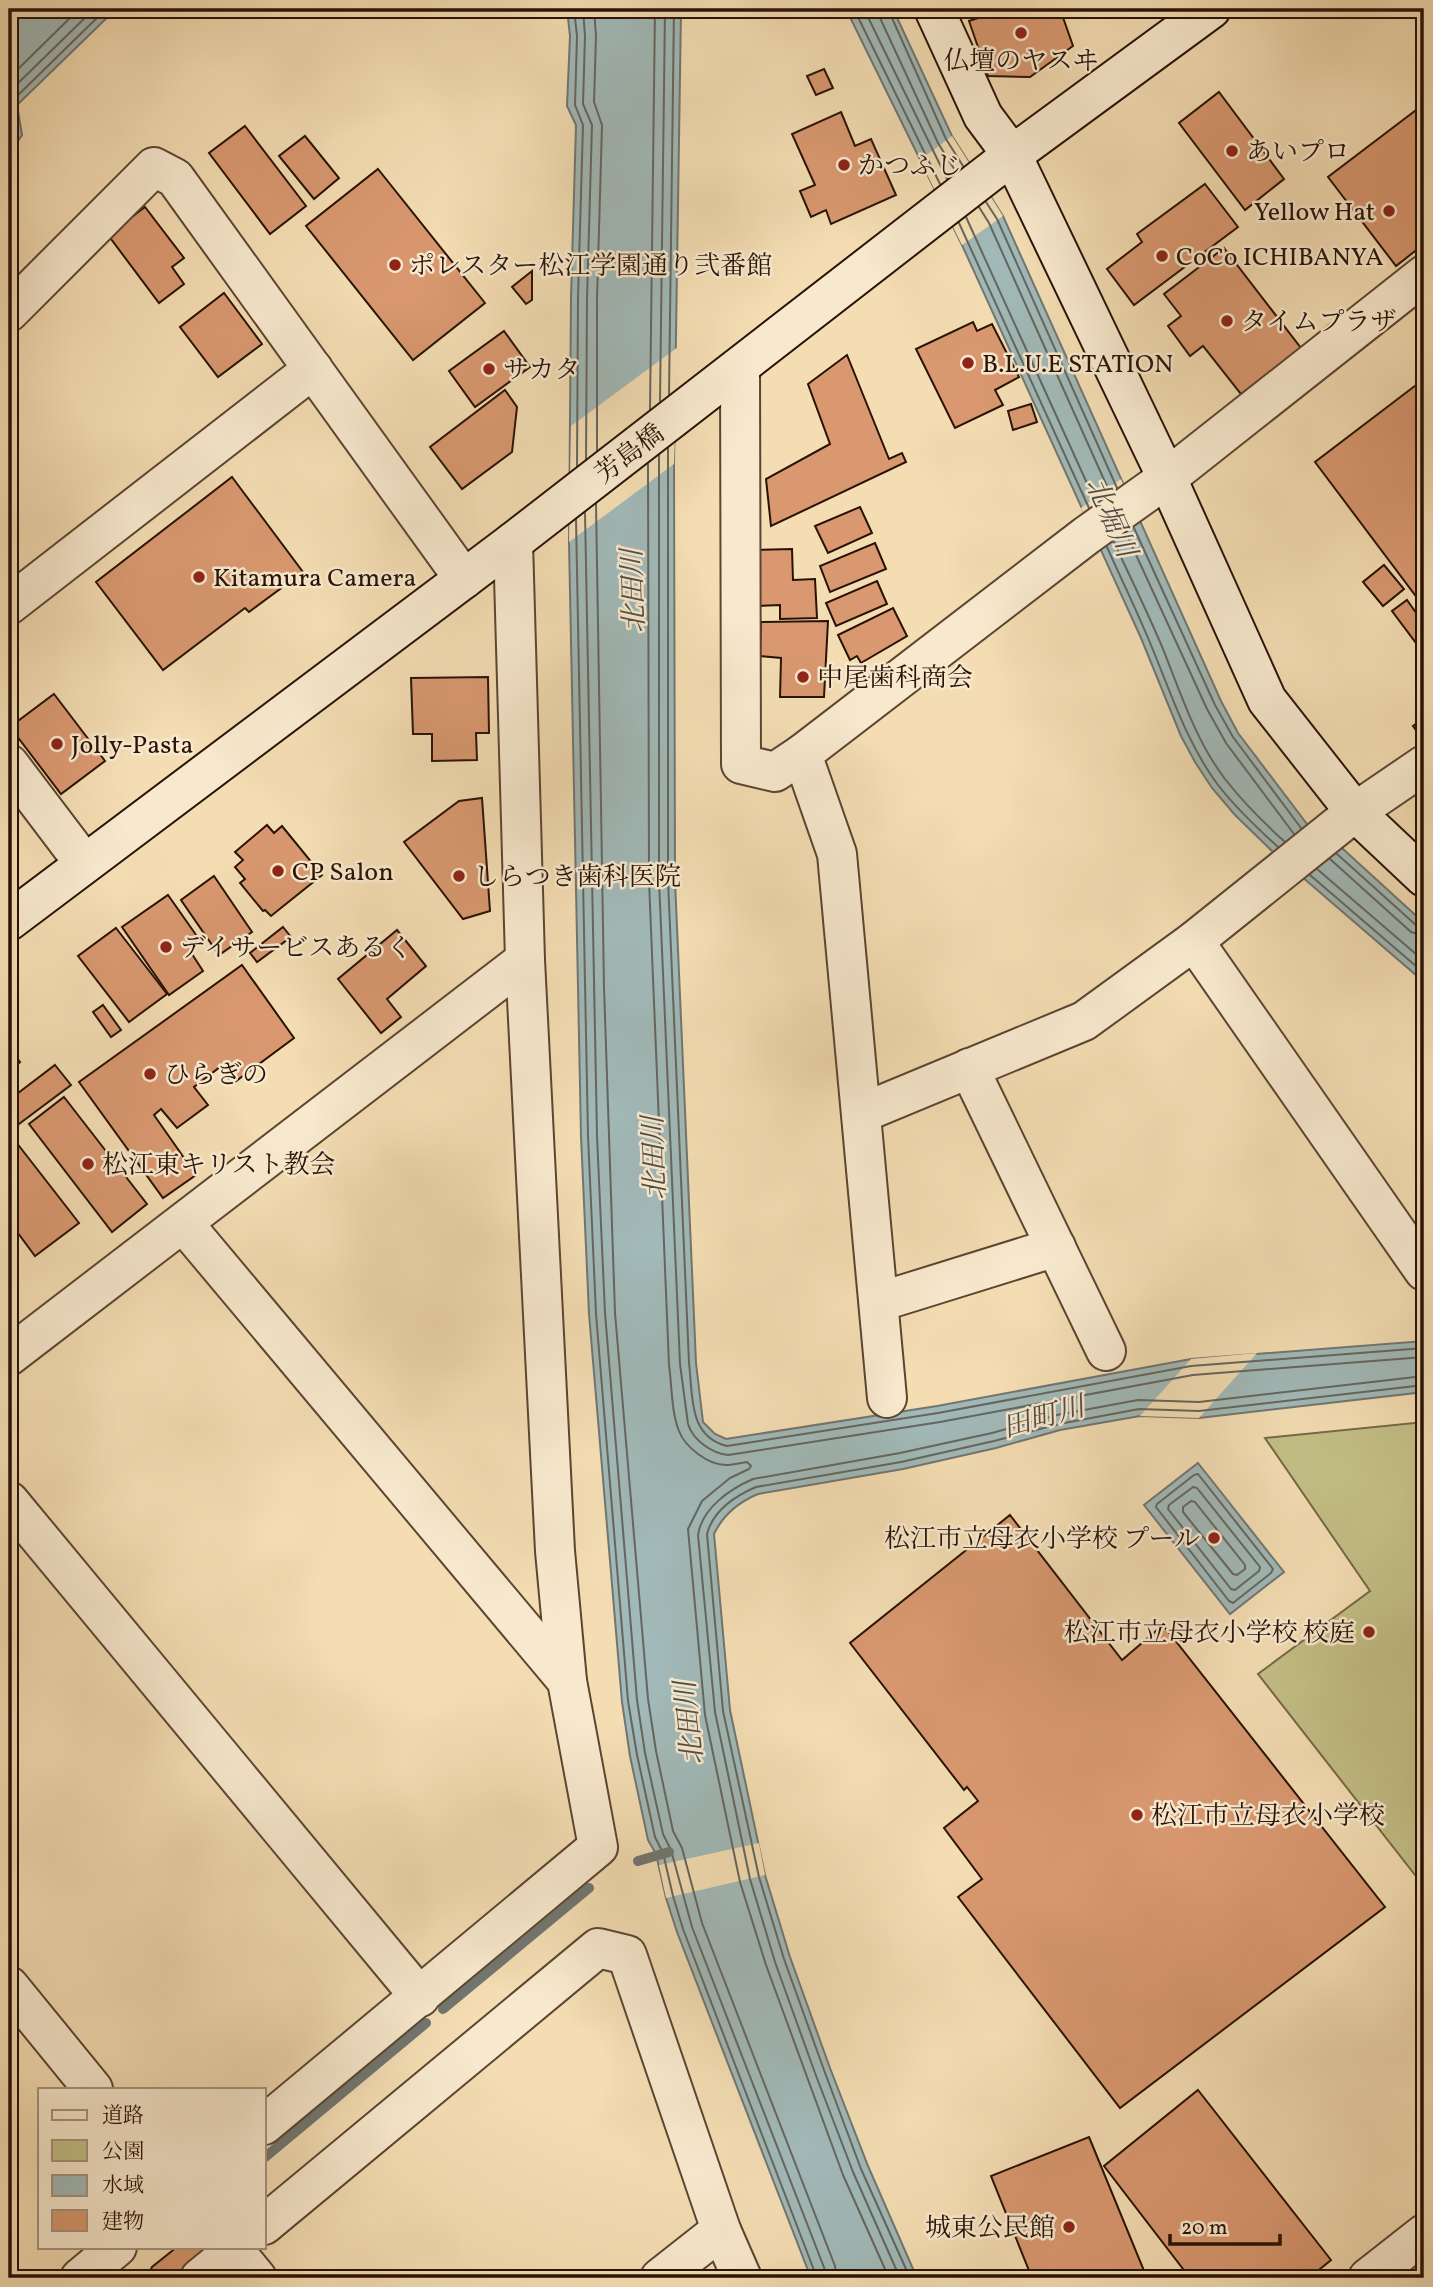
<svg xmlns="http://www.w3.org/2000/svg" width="1433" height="2287" font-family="Vollkorn,'Noto Serif JP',serif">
<rect width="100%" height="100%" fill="#f4ddb3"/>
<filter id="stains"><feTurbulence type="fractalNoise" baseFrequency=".00286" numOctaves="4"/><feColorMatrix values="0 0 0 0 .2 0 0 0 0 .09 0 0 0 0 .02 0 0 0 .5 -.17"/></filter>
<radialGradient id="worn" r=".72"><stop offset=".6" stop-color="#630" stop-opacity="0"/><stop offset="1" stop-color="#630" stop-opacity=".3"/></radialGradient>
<path fill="#c3bf87" stroke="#766846" stroke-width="2" d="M1424,1422V1878L1415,1875L1258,1674L1370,1591L1265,1438Z"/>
<g fill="#a1b9b8" stroke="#717671" stroke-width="2">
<path d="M9,9H116L17,105L22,135L9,154Z"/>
<path d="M567,9H681L674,464L675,881L696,1363L703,1422L715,1434L726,1439L937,1406L1191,1359L1424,1341V1392L1199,1418L1140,1416L1060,1430L996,1448L903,1469L758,1494C739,1502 723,1515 714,1534L730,1710L765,1875L790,1957L830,2068L868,2166L917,2278H811L677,1932L666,1898L656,1854L648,1840L630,1756L622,1702L589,1314L581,1136L569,542L571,298L576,125L567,106L570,36Z"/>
<path d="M846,9H893L952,136L1003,216L1221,701L1238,733L1307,824L1342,848L1424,923V982L1272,851L1235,815L1212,788L1195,762L1181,736L1141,638L962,245Z"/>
<path d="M1198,1463L1284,1572L1230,1614L1144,1505Z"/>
</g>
<g fill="#f4ddb3">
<path d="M952,136L1003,216L962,245L920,160Z"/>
<path d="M678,347L674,464L569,542L571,426Z"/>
<path d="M1121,479L1135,514L1097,543L1081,508Z"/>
<path d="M1257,1353L1199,1418L1140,1416L1191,1359Z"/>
<path d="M759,1843L765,1875L666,1898L659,1865Z"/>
</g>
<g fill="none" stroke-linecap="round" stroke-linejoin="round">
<g stroke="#64665f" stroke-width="2">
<path d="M574,9L577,36L575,105L583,125L578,298L577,466"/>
<path d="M583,9L585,36L583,104L592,125L587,299L586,459"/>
<path d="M594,9L596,36L594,102L602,125L597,299V451"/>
<path d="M854,9L940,184"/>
<path d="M864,9L947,179"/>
<path d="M879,9L880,18L938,143L956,172"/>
<path d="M888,9L946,139L963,166"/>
<path d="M9,78L79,9"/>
<path d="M9,92L94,9"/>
<path d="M9,142L14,133L10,107L12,101L106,9"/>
<path d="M986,202L997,219L1117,488"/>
<path d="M979,207L989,223L1110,493"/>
<path d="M966,217L1096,503"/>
<path d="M959,223L1089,508"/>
<path d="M669,394L674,9"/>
<path d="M660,401L665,9"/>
<path d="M650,409L655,9"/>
<path d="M668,448V881L689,1363C693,1395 688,1437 727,1446L938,1413L1191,1366L1424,1348"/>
<path d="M659,455V881L680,1364L688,1424C693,1440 711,1453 728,1455L940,1422L1193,1375L1424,1357"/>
<path d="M648,464L649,881L669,1365C672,1385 671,1411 679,1431C685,1447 708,1465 726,1465C733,1465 740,1463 747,1462L751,1466L749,1469L730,1478L702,1501L688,1529L705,1715L740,1882L766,1965L843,2175L889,2278"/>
<path d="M596,504L604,987L615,1313L648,1699L656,1751L673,1831L682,1848L702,1923L835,2266L837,2278"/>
<path d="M585,513L597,1136L605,1313L637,1700L645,1753L663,1834L671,1850L692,1927L825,2270L826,2278"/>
<path d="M576,519L588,1136L596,1314L628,1701L637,1755L655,1837L663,1853L673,1896L683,1929L817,2278"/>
<path d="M1134,528L1215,705L1233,737L1301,828"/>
<path d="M1126,533L1207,709L1226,743L1294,834"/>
<path d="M1114,542C1130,577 1148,613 1163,649C1181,694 1196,741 1225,779C1243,802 1264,823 1285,842"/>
<path d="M1107,547C1122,581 1139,615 1153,650C1172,696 1188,745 1218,785C1236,808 1257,828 1278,847"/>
<path d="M1337,854L1417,926L1424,927"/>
<path d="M1330,859L1411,932L1424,936"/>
<path d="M1317,869L1424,961"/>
<path d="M1310,875L1424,973"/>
<path d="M1198,1474L1273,1569L1271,1573L1233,1603L1229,1601L1156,1507L1157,1504L1194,1475Z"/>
<path d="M1193,1487L1197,1488L1260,1567L1259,1571L1235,1590L1231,1589L1168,1509L1169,1505Z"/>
<path d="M1191,1501L1195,1502L1245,1565V1569L1237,1575L1233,1574L1183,1512V1507Z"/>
<path d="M900,2278L853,2172L815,2073L775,1962L750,1879L715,1712L698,1535C702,1508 730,1489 753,1479L900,1453L992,1433L1057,1415L1138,1400L1199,1402L1424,1376"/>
<path d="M910,2278L861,2169L824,2070L784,1959L759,1877L723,1711L707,1534C713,1511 735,1496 756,1487L901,1462L994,1441L1059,1424L1139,1409L1199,1411L1424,1385"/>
</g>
<g stroke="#717671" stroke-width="10">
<path d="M638,1861L669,1852"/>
<path d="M443,2009L589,1888"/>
<path d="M264,2158L426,2023"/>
</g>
</g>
<g fill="#d99870" stroke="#281206" stroke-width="2">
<path d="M1006,9H1060L1073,46L1030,77L988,76L969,21Z"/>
<path d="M824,69L833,88L816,95L807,76Z"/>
<path d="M1219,92L1284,179L1245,210L1179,123Z"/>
<path d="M1424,104V244L1396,266L1328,177Z"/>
<path d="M841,112L855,146L871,139L896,195L831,224L826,210L811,217L800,191L815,185L792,134Z"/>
<path d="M245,126L306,206L270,234L209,153Z"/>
<path d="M305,136L339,178L314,199L279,156Z"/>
<path d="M378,169L485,303L413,360L306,226Z"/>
<path d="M1205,184L1238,227L1134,305L1107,269L1142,242L1137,234Z"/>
<path d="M145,207L184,258L172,267L184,284L159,303L108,235Z"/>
<path d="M1224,248L1301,348L1241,394L1203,346L1190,356L1168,326L1181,316L1164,294Z"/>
<path d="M532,271V300L526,304L512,287Z"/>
<path d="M224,293L262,344L218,377L180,327Z"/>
<path d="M973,322L977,331L992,324L1019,377L995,390L1003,405L955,428L916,349Z"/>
<path d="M504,331L530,367L475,407L449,371Z"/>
<path d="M847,355L889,459L902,453L906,462L771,526L766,479L830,444L808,384Z"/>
<path d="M1424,379V607L1315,462Z"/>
<path d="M505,390L517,407L512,452L462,489L430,447Z"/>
<path d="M1031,404L1037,422L1013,430L1008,411Z"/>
<path d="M232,477L303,572L249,612L245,608L163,670L96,582Z"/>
<path d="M860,507L872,533L828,553L815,526Z"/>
<path d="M875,543L886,569L830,592L820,566Z"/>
<path d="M792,549L793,580L815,579L817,618L780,619V605L759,606L756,550Z"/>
<path d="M1384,565L1404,589L1383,606L1363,582Z"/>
<path d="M877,581L887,604L836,626L826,603Z"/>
<path d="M1407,600L1424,624V643L1419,647L1392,611Z"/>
<path d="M893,608L907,636L861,663L857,656L850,660L838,635Z"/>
<path d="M828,621L824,697H780L781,658L760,656L761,622Z"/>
<path d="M488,677L489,733H476L477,760L432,761V734H413L411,678Z"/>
<path d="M54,694L105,761L61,794L10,727Z"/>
<path d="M1424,718V734L1420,736L1413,726Z"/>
<path d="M482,798L490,911L463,919L404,842L459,801Z"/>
<path d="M267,825L274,833L282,826L322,875L271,916L265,910L263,911L240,883L245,879L235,867L243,860L235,852Z"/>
<path d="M214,876L252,932L219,955L181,900Z"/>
<path d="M168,895L201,942L190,951L203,971L169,995L122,927Z"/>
<path d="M283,927L291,937L257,962L250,953Z"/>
<path d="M116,928L167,994L129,1022L78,956Z"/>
<path d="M397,930L426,966L387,999L401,1017L381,1033L338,979Z"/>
<path d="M242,965L294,1038L232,1084L220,1067L194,1087L208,1105L177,1128L161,1109L154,1115L196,1175L163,1198L79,1082Z"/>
<path d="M103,1005L121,1030L111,1037L93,1012Z"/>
<path d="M9,1047L20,1062L9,1071Z"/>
<path d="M55,1065L71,1085L11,1130L9,1128V1100Z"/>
<path d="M64,1097L147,1204L112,1232L29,1124Z"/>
<path d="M16,1142L79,1223L35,1256L9,1221V1148Z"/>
<path d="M1010,1515L1122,1660L1163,1625L1385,1907L1120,2108L958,1897L982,1879L944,1828L978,1801L967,1787L964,1790L850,1643Z"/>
<path d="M1198,2090L1331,2260L1309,2278H1190L1104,2166Z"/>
<path d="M1089,2137L1147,2278H1032L991,2176Z"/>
<path d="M177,2247H213L176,2278H147L152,2267Z"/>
</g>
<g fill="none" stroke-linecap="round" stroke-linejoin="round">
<defs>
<g id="street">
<path d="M9,312L154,167L175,178L464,579"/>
<path d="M740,368L741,764L775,772L802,754"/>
<path d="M513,542L525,960L555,1551L567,1681"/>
<path d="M9,605L313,369"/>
<path d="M9,764L84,863"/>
<path d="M1194,941L1424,1271"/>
<path d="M969,1068L1106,1351"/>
<path d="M862,1113L1084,1021L1194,941L1355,812L1424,765"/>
<path d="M184,1224L567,1681L598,1847L264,2125"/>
<path d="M879,1302L1056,1247"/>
<path d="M9,1356L525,960"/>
<path d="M887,1398L837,854L802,754L1087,535L1167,478L1424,275"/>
<path d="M9,1501L420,1997"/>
<path d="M9,1986L93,2089"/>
<path d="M264,2225L598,1948L627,1955L721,2230L742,2278"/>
<path d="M234,2250L257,2278"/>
<path d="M80,2278L117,2247"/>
<path d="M200,2278L238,2247"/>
<path d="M660,2278L721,2230"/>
<path d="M1368,2278L1424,2234"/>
</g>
<g id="secondary">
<path d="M934,9L983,116L1012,155L1167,478L1267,700L1355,812L1424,877"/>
<path d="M9,921L513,542L1012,155L1211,9"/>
</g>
</defs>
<use href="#street" stroke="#5b4531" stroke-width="42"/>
<use href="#secondary" stroke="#281206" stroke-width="42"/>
<use href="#street" stroke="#f8e9ce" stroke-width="38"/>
<use href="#secondary" stroke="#f8e9ce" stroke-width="38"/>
</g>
<g fill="#8f2418" stroke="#f8e9ce" stroke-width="2.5">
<circle cx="1021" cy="33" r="7"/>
<circle cx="1232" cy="151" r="7"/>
<circle cx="844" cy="165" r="7"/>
<circle cx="1389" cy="211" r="7"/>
<circle cx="1162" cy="256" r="7"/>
<circle cx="395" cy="265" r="7"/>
<circle cx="1227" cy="321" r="7"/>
<circle cx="968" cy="363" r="7"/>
<circle cx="489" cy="369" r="7"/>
<circle cx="199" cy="577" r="7"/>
<circle cx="803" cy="677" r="7"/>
<circle cx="57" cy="744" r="7"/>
<circle cx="278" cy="871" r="7"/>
<circle cx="459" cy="876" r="7"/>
<circle cx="166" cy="947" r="7"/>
<circle cx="150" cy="1074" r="7"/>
<circle cx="88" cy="1164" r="7"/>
<circle cx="1214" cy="1538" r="7"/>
<circle cx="1369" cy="1632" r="7"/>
<circle cx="1137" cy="1815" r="7"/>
<circle cx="1069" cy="2227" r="7"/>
</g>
<g text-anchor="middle" stroke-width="5" stroke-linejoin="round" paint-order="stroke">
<g font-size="26" fill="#281206" stroke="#f8e9ce" text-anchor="start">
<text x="1021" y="69" text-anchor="middle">仏壇のヤスヰ</text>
<text x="1246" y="160">あいプロ</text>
<text x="858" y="174">かつふじ</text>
<text x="1375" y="220" text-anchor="end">Yellow Hat</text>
<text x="1176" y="265">CoCo ICHIBANYA</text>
<text x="409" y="274">ポレスター松江学園通り弐番館</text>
<text x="1241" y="330">タイムプラザ</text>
<text x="982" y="372">B.L.U.E STATION</text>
<text x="503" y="378">サカタ</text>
<text x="213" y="586">Kitamura Camera</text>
<text x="817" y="686">中尾歯科商会</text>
<text x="71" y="753">Jolly-Pasta</text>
<text x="292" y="880">CP Salon</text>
<text x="473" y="885">しらつき歯科医院</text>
<text x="180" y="956">デイサービスあるく</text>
<text x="164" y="1083">ひらぎの</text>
<text x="102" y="1173">松江東キリスト教会</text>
<text x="1200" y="1547" text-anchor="end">松江市立母衣小学校 プール</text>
<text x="1355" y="1641" text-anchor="end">松江市立母衣小学校 校庭</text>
<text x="1151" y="1824">松江市立母衣小学校</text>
<text x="1055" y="2236" text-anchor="end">城東公民館</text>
</g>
<g font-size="26" fill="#281206" stroke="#f8e9ce">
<text transform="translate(629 453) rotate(-37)" y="9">芳島橋</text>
</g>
<g font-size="28" font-style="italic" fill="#524c44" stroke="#f8e9ce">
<text transform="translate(1112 517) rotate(66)" y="10">北堀川</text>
<text transform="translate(632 591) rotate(-92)" y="10">北田川</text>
<text transform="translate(653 1158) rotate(-92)" y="10">北田川</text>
<text transform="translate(1043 1416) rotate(-16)" y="10">田町川</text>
<text transform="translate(688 1723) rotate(-96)" y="10">北田川</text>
</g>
</g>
<rect width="1433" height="2287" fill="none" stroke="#f4ddb3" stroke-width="35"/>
<rect x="10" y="10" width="1412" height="2266" fill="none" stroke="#281206" stroke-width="3.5"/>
<rect x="18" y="18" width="1398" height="2252" fill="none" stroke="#281206" stroke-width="2"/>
<rect x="38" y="2088" width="228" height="161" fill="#f8e9ce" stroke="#a5937e" stroke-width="2"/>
<rect x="52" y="2110" width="35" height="10" fill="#f8e9ce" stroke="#a5937e" stroke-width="2"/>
<text x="102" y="2122" font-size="21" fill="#281206">道路</text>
<rect x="52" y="2140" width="35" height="21" fill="#c3bf87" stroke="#a5937e" stroke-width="2"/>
<text x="102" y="2158" font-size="21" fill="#281206">公園</text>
<rect x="52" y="2175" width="35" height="21" fill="#a1b9b8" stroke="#a5937e" stroke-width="2"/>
<text x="102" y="2192" font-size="21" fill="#281206">水域</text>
<rect x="52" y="2210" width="35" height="21" fill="#d99870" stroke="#a5937e" stroke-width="2"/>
<text x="102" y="2228" font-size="21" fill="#281206">建物</text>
<path d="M1170 2234v10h110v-10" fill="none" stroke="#281206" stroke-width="3.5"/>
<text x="1181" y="2234" font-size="21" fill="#281206" stroke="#f8e9ce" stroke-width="5" paint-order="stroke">20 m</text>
<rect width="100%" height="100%" filter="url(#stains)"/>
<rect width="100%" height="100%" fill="url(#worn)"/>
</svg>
